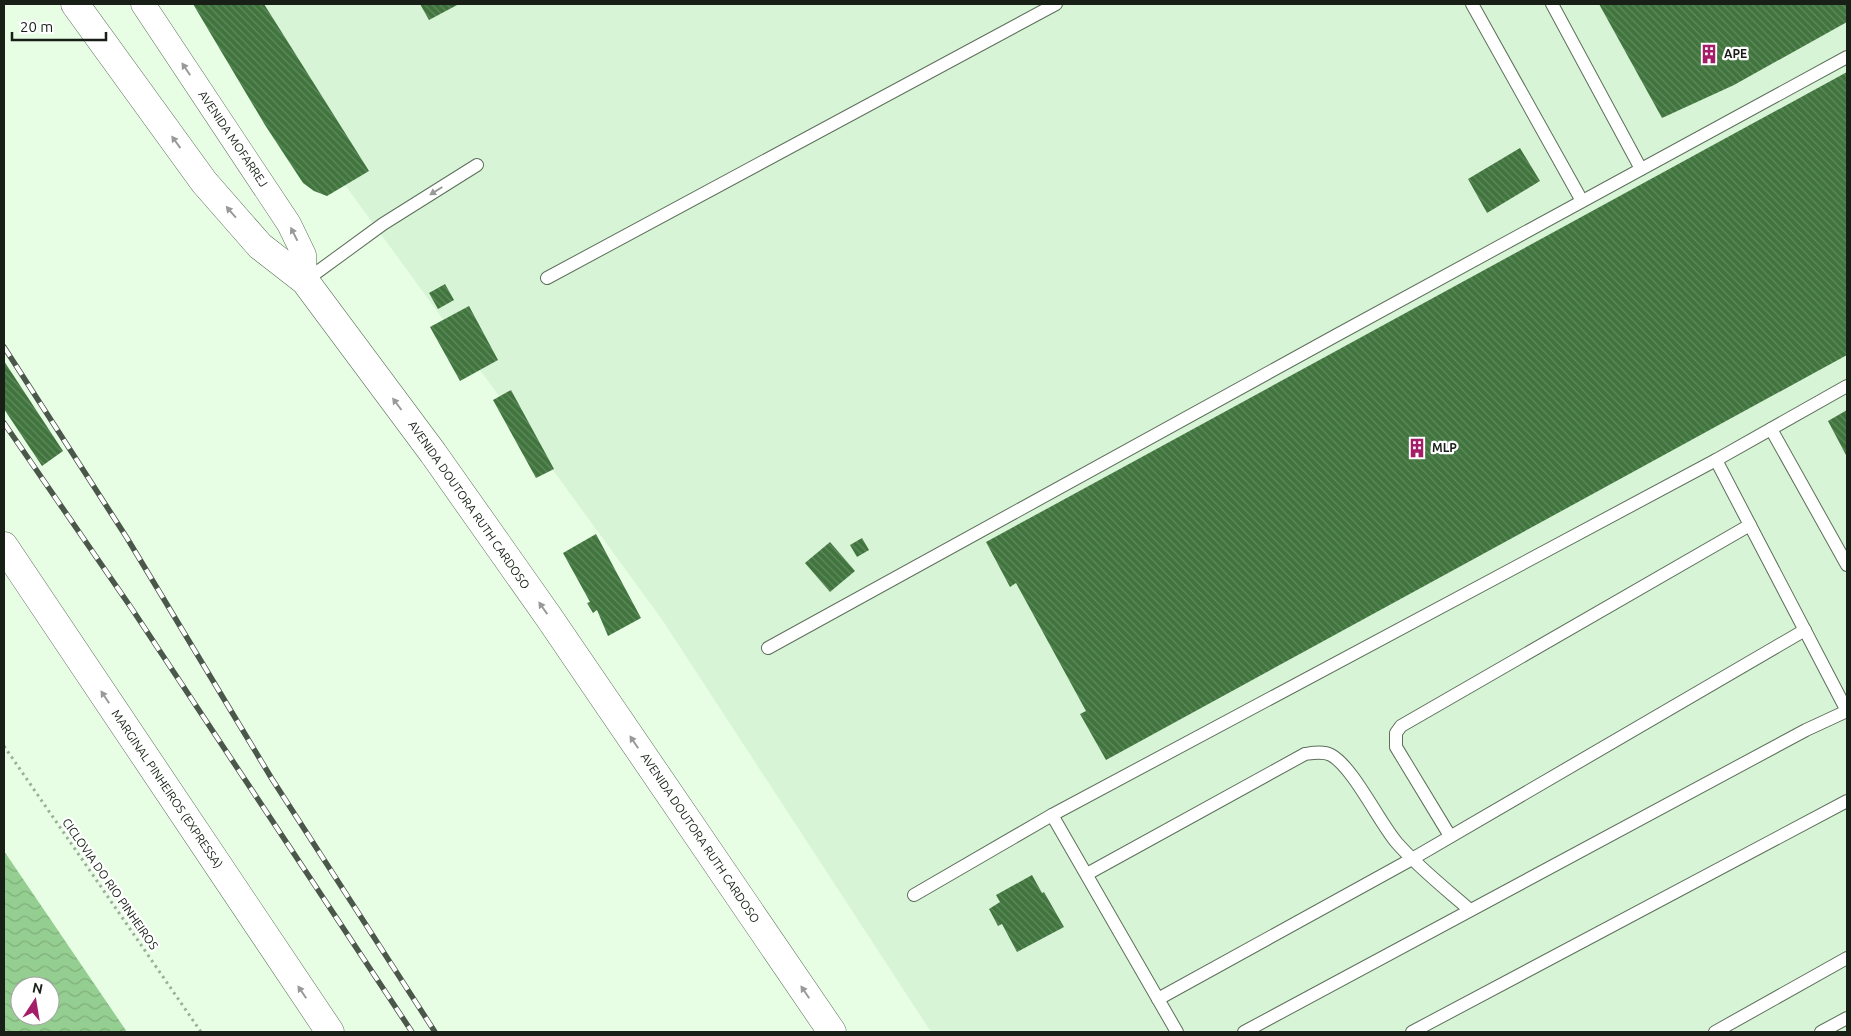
<svg xmlns="http://www.w3.org/2000/svg" width="1851" height="1036" font-family="Ubuntu,sans-serif">
<defs>
<pattern id="water-waves" width="16" height="10" patternUnits="userSpaceOnUse" patternTransform="scale(1.25)"><rect width="16" height="10" fill="#95ce91"/><path d="M0 5q4-4 8 0t8 0" fill="none" stroke="#80b07c"/></pattern>
<pattern id="building-back-hatch" width="6" height="6" patternUnits="userSpaceOnUse" patternTransform="scale(1.25)"><rect width="6" height="6" fill="#40753d"/><path d="M-1 5l2 2M0 0l6 6M5-1l2 2" fill="none" stroke="#648a62"/></pattern>
</defs>
<rect width="100%" height="100%" fill="#e7fee5"/>
<path fill="#d8f4d6" d="M213,4H1847V1032H931L663,621Z"/>
<path fill="url(#water-waves)" fill-rule="evenodd" d="M4,851L127,1032H4ZM20,986H50V1016H20Z"/>
<g fill="url(#building-back-hatch)">
<path d="M193,4H264L369,171L327,196L314,191L303,183L265,125Z"/>
<path d="M420,4H459L429,20Z"/>
<path d="M1599,4H1847V22L1734,85L1662,118Z"/>
<path d="M1847,72V355L1106,760L1080,714L1086,711L1016,583L1010,587L986,542Z"/>
<path d="M1520,148L1540,181L1487,213L1468,179Z"/>
<path d="M445,284L454,300L438,309L429,293Z"/>
<path d="M469,306L498,360L460,381L430,327Z"/>
<path d="M4,361L63,451L42,466L4,409Z"/>
<path d="M511,390L554,469L536,478L493,400Z"/>
<path d="M1847,410V457L1828,421Z"/>
<path d="M596,534L641,618L608,636L597,610L593,613L587,603L590,602L563,553Z"/>
<path d="M862,538L869,550L857,557L850,545Z"/>
<path d="M830,542L855,571L830,592L805,563Z"/>
<path d="M1032,875L1042,893L1044,892L1064,927L1017,952L1002,924L998,926L989,909L1000,902L996,895Z"/>
</g>
<g fill="none" stroke-linecap="round" stroke-linejoin="round">
<defs>
<g id="lane">
<path d="M1472,4L1582,201"/>
<path d="M1552,4L1641,169"/>
<path d="M547,278L1056,4"/>
<path d="M305,281L383,224L477,165"/>
<path d="M1771,429L1847,565"/>
<path d="M1716,460L1847,711"/>
<path d="M768,648L1335,336L1847,57"/>
<path d="M1052,815L1177,1032"/>
<path d="M1450,836L1396,747V733L1401,726L1750,525"/>
<path d="M1087,874L1305,754C1313,753 1323,751 1331,755C1353,767 1379,822 1397,843C1419,868 1446,889 1470,910"/>
<path d="M914,895L1052,815L1716,460L1847,386"/>
<path d="M1158,999L1412,859L1805,630"/>
<path d="M1244,1032L1806,730L1847,711"/>
<path d="M1412,1032L1847,801"/>
<path d="M1715,1032L1847,958"/>
<path d="M1821,1032L1847,1018"/>
</g>
<path id="street" d="M143,4L289,224L304,255L305,281"/>
<g id="highway">
<path d="M75,4L204,182L260,246L305,281L433,453L548,616L832,1032"/>
<path d="M4,546L330,1032"/>
</g>
</defs>
<use href="#lane" stroke="#5d705b" stroke-width="14"/>
<use href="#street" stroke="#5d705b" stroke-width="25"/>
<use href="#highway" stroke="#5d705b" stroke-width="29"/>
<path stroke="#9cae9a" stroke-width="3" stroke-dasharray="2.5 4" stroke-linecap="butt" d="M4,746L201,1032"/>
<use href="#lane" stroke="#fff" stroke-width="12"/>
<use href="#street" stroke="#fff" stroke-width="24"/>
<use href="#highway" stroke="#fff" stroke-width="28"/>
<defs>
<g id="rail">
<path d="M4,347L127,538L272,779L435,1032"/>
<path d="M4,423L132,609L412,1032"/>
</g>
</defs>
<use href="#rail" stroke="#4b574a" stroke-width="5.5"/>
<use href="#rail" stroke="#fff" stroke-width="4" stroke-dasharray="11" stroke-linecap="butt"/>
</g>
<defs><path id="oneway-solid" d="M-6-.8H1V-3.2L6.5 0L1 3.2V.8H-6Z" transform="scale(1.25)"/></defs>
<g fill="#979a96">
<use href="#oneway-solid" transform="translate(186 69) rotate(-124)"/>
<use href="#oneway-solid" transform="translate(176 142) rotate(-126)"/>
<use href="#oneway-solid" transform="translate(436 191) rotate(148)"/>
<use href="#oneway-solid" transform="translate(231 212) rotate(-131)"/>
<use href="#oneway-solid" transform="translate(294 234) rotate(-117)"/>
<use href="#oneway-solid" transform="translate(397 404) rotate(-127)"/>
<use href="#oneway-solid" transform="translate(543 608) rotate(-125)"/>
<use href="#oneway-solid" transform="translate(105 697) rotate(-124)"/>
<use href="#oneway-solid" transform="translate(634 742) rotate(-124)"/>
<use href="#oneway-solid" transform="translate(302 992) rotate(-124)"/>
<use href="#oneway-solid" transform="translate(805 992) rotate(-124)"/>
</g>
<defs>
<symbol id="building-bare" viewBox="-9 -9 18 18"><path d="M-4-6H4V6H1V3H-1V6H-4ZM-2.5-4.3h1.7v1.8h-1.7ZM.8-4.3h1.7v1.8H.8ZM-2.5-1h1.7V.8h-1.7ZM.8-1h1.7V.8H.8Z" fill="#a41d68" stroke="#fff" stroke-width="2.5" paint-order="stroke"/></symbol>
</defs>
<g fill-rule="evenodd">
<use href="#building-bare" x="1695" y="40" width="28" height="28"/>
<use href="#building-bare" x="1403" y="434" width="28" height="28"/>
</g>
<g text-anchor="middle" stroke-width="4.5" stroke-linejoin="round" paint-order="stroke">
<g font-size="12" font-weight="bold" fill="#171f16" stroke="#fff" text-anchor="start">
<text x="1724" y="58">APE</text>
<text x="1432" y="452">MLP</text>
</g>
<g font-size="12" fill="#171f16" stroke="#fff">
<text transform="translate(233 139) rotate(56)" y="4">AVENIDA MOFARREJ</text>
<text transform="translate(469 505) rotate(55)" y="4">AVENIDA DOUTORA RUTH CARDOSO</text>
<text transform="translate(167 789) rotate(56)" y="4">MARGINAL PINHEIROS (EXPRESSA)</text>
<text transform="translate(700 838) rotate(56)" y="4">AVENIDA DOUTORA RUTH CARDOSO</text>
<text transform="translate(110 884) rotate(55)" y="4">CICLOVIA DO RIO PINHEIROS</text>
</g>
</g>
<rect width="1851" height="1036" fill="none" stroke="#171f16" stroke-width="10"/>
<g transform="translate(35 1001) rotate(12)"><circle r="24" fill="#ffffff" stroke="#a2a5a2"/>
<path d="M0-4L9 19L0 12L-9 19Z" fill="#a41d68"/>
<text y="-8" font-size="14" font-weight="bold" text-anchor="middle" fill="#171f16">N</text>
</g>
<path d="M12 32v8h94v-8" fill="none" stroke="#171f16" stroke-width="2.5"/>
<text x="20" y="32" font-size="15" fill="#171f16" stroke="#ffffff" stroke-width="4" paint-order="stroke">20 m</text>
</svg>
